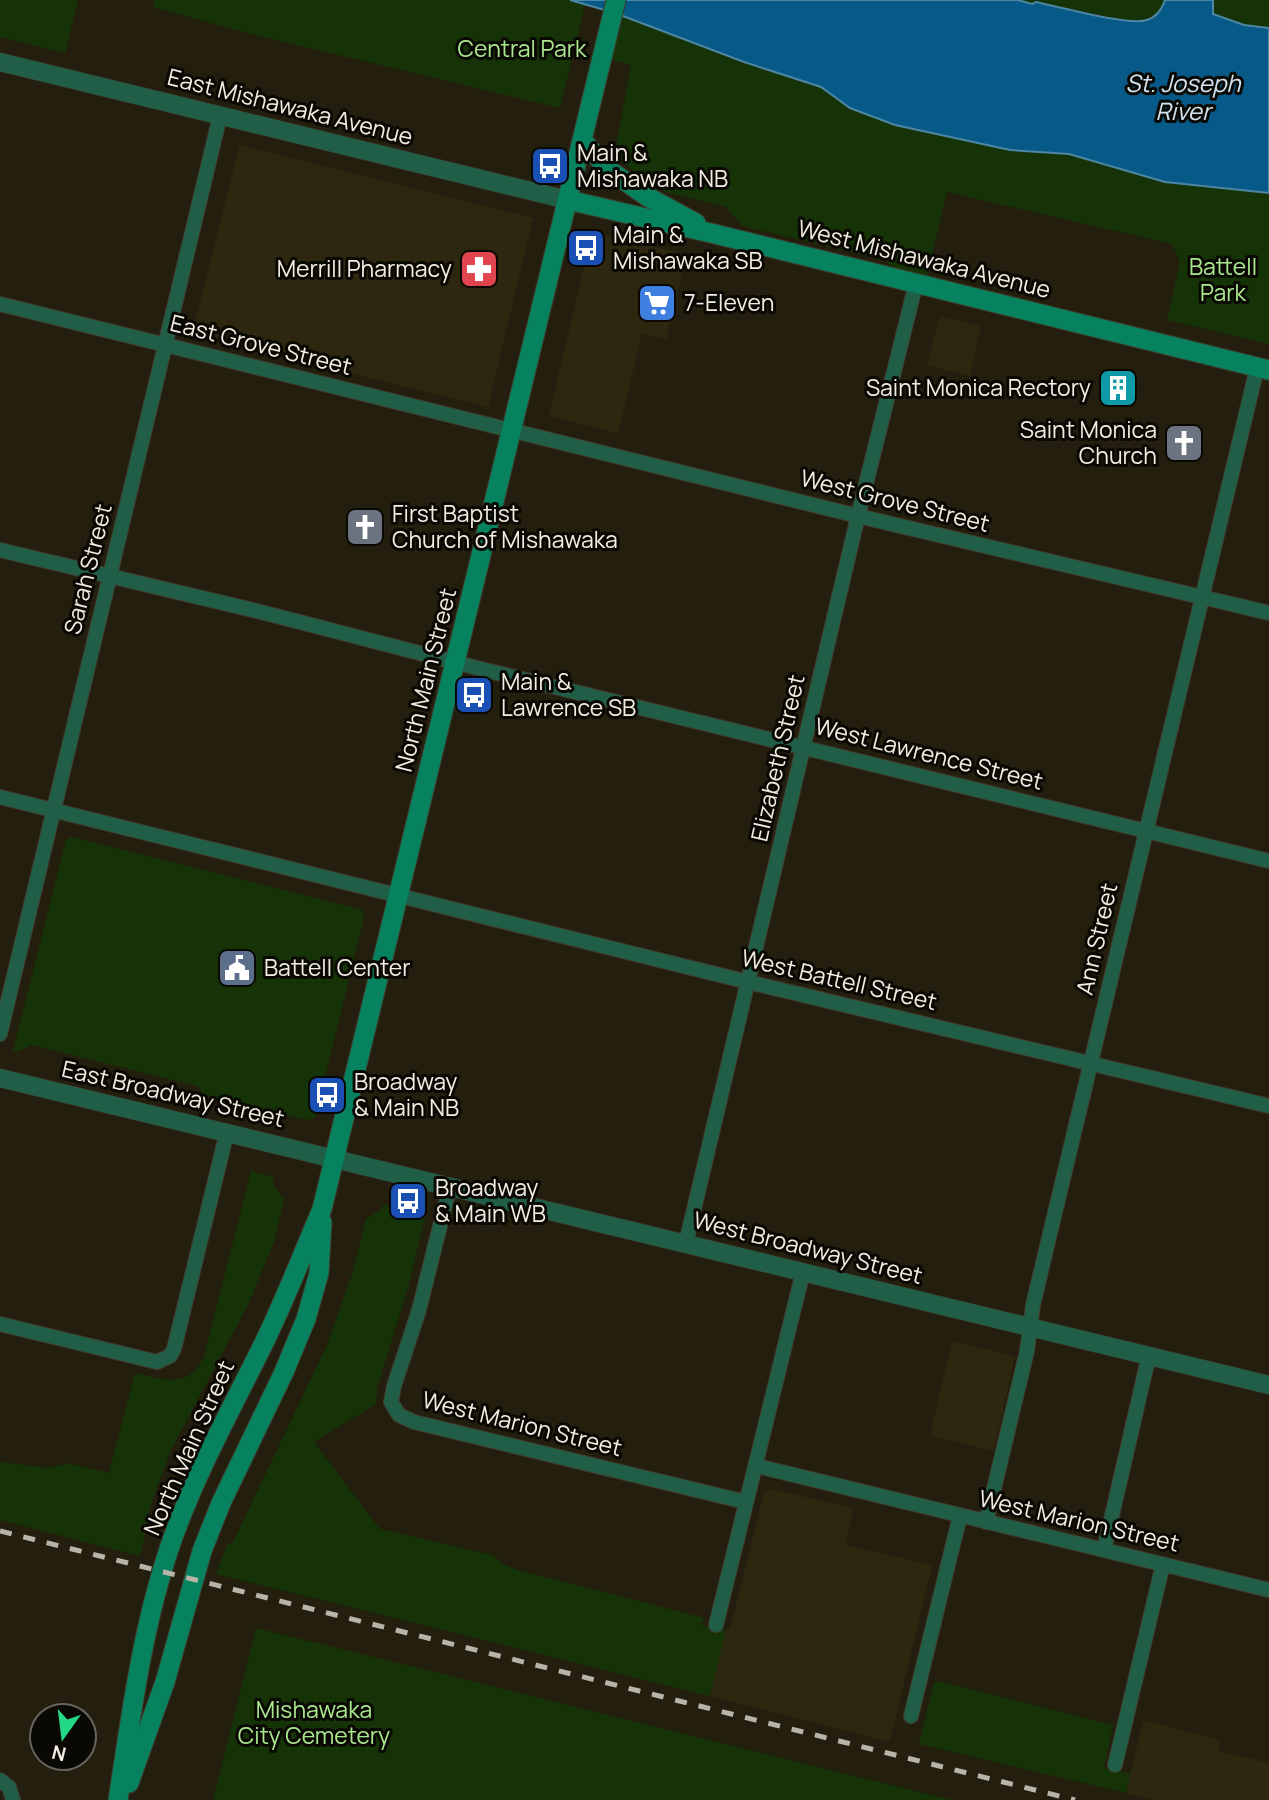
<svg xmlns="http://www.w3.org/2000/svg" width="1269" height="1800" font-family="Manrope,sans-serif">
<rect width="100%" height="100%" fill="#231e0e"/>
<g fill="#2e2710">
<path d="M240,145L533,218L488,407L192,334Z"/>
<path d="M596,232L687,255L666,339L642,333L618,433L549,416L591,237Z"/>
<path d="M940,316L981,326L970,376L927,365Z"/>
<path d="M952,1341L1015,1356L994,1451L930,1436Z"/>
<path d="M771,1489L854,1508L845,1545L932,1565L890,1742L710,1696L726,1630H730L764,1493Z"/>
<path d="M1143,1720L1220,1740L1218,1751L1269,1763V1800H1154L1126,1793Z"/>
</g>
<g fill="#153306">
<path d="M0,0H78L65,53L0,37Z"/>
<path d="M155,0H570L585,5L560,108L251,34L153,7Z"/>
<path d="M1018,0H1269V28L1244,25L1212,14L1121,22L1106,16L1037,2L1032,4Z"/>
<path d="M615,13L744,62L822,87L850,108L1010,150L1069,154L1165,182L1269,193V344L1167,320L1180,262L1172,244L947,192L927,277L896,270L884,260L742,226L726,207L665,192L614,157L631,65L602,57Z"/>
<path d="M72,837L362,910L364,918L315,1118L306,1120L203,1095L198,1086L32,1045L17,1052L13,1051L66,840Z"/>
<path d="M251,1171L274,1177L273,1184L284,1199L274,1242L249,1303L171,1450L145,1521L148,1523L140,1556L0,1520V1462L49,1468L68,1463L109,1473L135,1373C164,1379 187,1390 204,1357Z"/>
<path d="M383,1204L426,1214L408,1288L377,1388L376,1404L314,1442L380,1529L493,1555L503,1564L518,1570L704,1618L702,1625L726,1630L710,1696L216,1574L228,1543L232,1544L327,1345L352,1274L366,1219L382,1209Z"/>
<path d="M256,1628L952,1800H213Z"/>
<path d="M934,1682H942L1113,1725L1104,1767L1130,1774L1126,1793L919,1744Z"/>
</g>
<path fill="#075a87" stroke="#4d86a3" stroke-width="2" d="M570,0H1018L1032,4L1036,2C1059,7 1129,26 1147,20C1157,17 1162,9 1165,0H1213V14L1244,25L1269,28V193L1165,182L1069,154L1010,150L895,125L850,108L821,87L744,62L615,13Z"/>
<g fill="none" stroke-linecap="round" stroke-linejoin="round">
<defs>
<g id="minor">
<path d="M0,304L858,516L1269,613"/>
<path d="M0,550L261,612L485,670L1269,861"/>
<path d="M0,797L748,982L1269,1106"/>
<path d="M0,1034L220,116"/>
<path d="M450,1186L419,1310L394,1386L391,1402L399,1415L414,1422L746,1502"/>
<path d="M686,1243L858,516L916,283"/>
<path d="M0,1324L157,1362L170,1356L174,1349L227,1132"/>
<path d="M757,1466L1269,1590"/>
<path d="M986,1522L1027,1351L1033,1305L1047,1246L1257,368"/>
<path d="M1104,1550L1149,1355"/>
<path d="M716,1625L803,1272"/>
<path d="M911,1716L960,1516"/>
<path d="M1115,1765L1163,1564"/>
<path d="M0,1780L9,1787L13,1800"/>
</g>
<g id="tertiary">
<path d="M0,62L568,200"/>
<path d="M0,1078L1269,1385"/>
</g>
<g id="secondary">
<path d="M582,140L609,170L648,197L696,223"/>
<path d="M568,200L715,234L1269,370"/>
<path d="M129,1783L165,1682L202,1551L221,1503L284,1372L306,1319L319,1273L322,1222"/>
<path d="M118,1800C131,1716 142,1630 169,1549C192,1481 226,1419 258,1355C282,1308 301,1258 322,1209L616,0"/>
</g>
</defs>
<use href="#minor" stroke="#403b2c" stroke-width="16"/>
<use href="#tertiary" stroke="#403b2c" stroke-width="19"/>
<use href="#secondary" stroke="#403b2c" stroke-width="21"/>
<use href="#minor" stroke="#215e48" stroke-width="14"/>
<use href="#tertiary" stroke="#215e48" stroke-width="18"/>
<use href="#secondary" stroke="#07825e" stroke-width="19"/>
<path stroke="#b9b4a9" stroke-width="5" stroke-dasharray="12 12" stroke-linecap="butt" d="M0,1531L1075,1800"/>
</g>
<defs>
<symbol id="bus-square" viewBox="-11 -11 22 22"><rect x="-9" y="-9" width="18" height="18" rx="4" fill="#1a4fb4" stroke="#0a0803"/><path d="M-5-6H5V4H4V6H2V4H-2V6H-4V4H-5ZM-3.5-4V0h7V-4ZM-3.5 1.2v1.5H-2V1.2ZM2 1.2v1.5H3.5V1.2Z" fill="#fff"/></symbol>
<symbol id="pharmacy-square" viewBox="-11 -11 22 22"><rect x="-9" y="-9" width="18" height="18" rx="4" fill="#e0444e" stroke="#0a0803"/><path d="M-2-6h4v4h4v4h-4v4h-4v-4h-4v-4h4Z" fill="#fff"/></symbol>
<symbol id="supermarket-square" viewBox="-11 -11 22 22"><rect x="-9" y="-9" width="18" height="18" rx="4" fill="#3f7fe0" stroke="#0a0803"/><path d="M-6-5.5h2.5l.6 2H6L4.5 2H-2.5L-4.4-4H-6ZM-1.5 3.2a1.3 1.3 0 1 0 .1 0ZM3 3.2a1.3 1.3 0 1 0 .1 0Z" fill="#fff"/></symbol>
<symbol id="building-square" viewBox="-11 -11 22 22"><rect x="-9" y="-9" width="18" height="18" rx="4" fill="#0f9aa8" stroke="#0a0803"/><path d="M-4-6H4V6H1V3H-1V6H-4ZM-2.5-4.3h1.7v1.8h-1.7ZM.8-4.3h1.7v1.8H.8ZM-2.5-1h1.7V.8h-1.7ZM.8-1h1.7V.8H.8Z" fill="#fff"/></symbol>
<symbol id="church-square" viewBox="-11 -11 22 22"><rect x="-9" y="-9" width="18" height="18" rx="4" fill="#6b7280" stroke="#0a0803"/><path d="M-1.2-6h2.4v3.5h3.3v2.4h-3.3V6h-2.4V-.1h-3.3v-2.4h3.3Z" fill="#fff"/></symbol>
<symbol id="civic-square" viewBox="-11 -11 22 22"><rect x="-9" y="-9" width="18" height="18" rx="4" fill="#5c6f8a" stroke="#0a0803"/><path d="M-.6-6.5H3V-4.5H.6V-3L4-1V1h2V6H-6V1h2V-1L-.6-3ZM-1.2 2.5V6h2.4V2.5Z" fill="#fff"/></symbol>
</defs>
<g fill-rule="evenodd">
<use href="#bus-square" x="528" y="144" width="44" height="44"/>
<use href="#bus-square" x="564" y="226" width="44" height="44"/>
<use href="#pharmacy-square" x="457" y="247" width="44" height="44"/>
<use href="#supermarket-square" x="635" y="281" width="44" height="44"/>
<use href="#building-square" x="1096" y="366" width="44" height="44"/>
<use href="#church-square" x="1162" y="421" width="44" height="44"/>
<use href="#church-square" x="343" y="505" width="44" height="44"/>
<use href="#bus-square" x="452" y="673" width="44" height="44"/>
<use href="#civic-square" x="215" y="946" width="44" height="44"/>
<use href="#bus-square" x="305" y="1073" width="44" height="44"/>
<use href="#bus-square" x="386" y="1179" width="44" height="44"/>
</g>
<g text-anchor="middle" stroke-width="6" stroke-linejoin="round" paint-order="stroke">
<g font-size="23" fill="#aae890" stroke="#0a0803">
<text x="522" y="57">Central Park</text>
<text x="1223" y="275">Battell<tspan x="1223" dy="26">Park</tspan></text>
<text x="314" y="1718">Mishawaka<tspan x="314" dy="26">City Cemetery</tspan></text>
</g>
<g font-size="23" fill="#f1ede3" stroke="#0a0803">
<text transform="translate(290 107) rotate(14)" y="8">East Mishawaka Avenue</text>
<text transform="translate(924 259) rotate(14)" y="8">West Mishawaka Avenue</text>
<text transform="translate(261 345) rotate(14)" y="8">East Grove Street</text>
<text transform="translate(895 501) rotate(14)" y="8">West Grove Street</text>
<text transform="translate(88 569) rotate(-76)" y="8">Sarah Street</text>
<text transform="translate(426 680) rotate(-76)" y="8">North Main Street</text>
<text transform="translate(929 754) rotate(14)" y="8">West Lawrence Street</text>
<text transform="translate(778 758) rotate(-77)" y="8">Elizabeth Street</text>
<text transform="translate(1097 939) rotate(-77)" y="8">Ann Street</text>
<text transform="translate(839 980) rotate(13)" y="8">West Battell Street</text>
<text transform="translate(173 1094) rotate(13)" y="8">East Broadway Street</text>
<text transform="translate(808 1248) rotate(14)" y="8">West Broadway Street</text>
<text transform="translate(522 1424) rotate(14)" y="8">West Marion Street</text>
<text transform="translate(189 1448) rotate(-66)" y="8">North Main Street</text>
<text transform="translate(1079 1521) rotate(13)" y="8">West Marion Street</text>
</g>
<g font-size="23" fill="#f1ede3" stroke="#0a0803" text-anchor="start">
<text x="577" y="161">Main &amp;<tspan x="577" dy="26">Mishawaka NB</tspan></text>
<text x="613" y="243">Main &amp;<tspan x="613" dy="26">Mishawaka SB</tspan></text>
<text x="452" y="277" text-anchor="end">Merrill Pharmacy</text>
<text x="684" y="311">7-Eleven</text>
<text x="1091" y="396" text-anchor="end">Saint Monica Rectory</text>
<text x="1157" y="438" text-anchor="end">Saint Monica<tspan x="1157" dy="26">Church</tspan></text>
<text x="392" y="522">First Baptist<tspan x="392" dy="26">Church of Mishawaka</tspan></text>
<text x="501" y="690">Main &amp;<tspan x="501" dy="26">Lawrence SB</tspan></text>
<text x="264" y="976">Battell Center</text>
<text x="354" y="1090">Broadway<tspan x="354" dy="26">&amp; Main NB</tspan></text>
<text x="435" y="1196">Broadway<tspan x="435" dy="26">&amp; Main WB</tspan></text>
</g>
<g font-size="24" font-style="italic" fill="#d0e2ef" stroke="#0a0803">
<text x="1183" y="92">St. Joseph<tspan x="1183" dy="28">River</tspan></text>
</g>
</g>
<g transform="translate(63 1737) rotate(194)"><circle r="33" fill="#0a0803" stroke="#66645d" stroke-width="2"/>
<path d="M0-5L12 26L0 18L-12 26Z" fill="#23d886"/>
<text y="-10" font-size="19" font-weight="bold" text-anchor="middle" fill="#f1ede3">N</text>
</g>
</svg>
